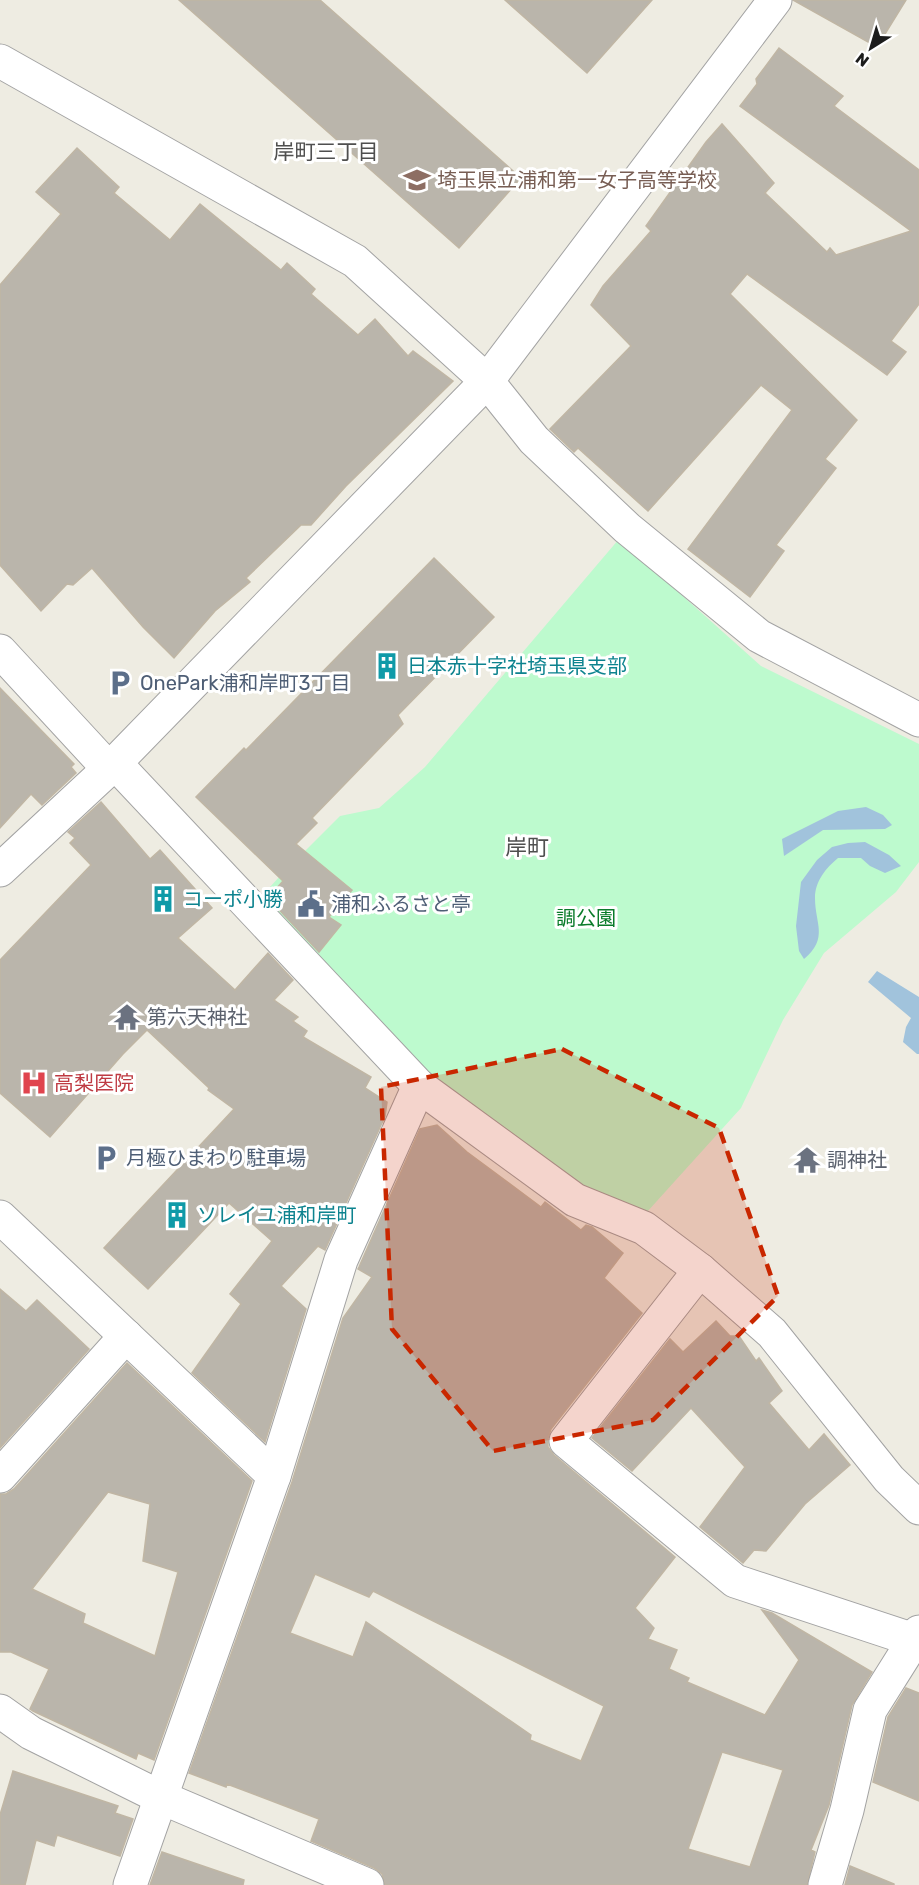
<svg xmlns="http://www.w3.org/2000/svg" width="919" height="1885" font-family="Rubik,'Noto Sans JP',sans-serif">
<rect width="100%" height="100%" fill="#eeece2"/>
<path fill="#bdface" d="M619,539L761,666L919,744V862L896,892L824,953L783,1020L741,1108L647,1212L588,1188L524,1148L443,1090L260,898L280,876L340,816L379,808L425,767Z"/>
<g fill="#a1c3dc">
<path d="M866,807L883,815L892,825L885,829L823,830L784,856L782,839L838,811Z"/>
<path d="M865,842L889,855L901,866L885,873L870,866L861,858H838C826,868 815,881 815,898C815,924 829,938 804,959L799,951L796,926L801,882L817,860L832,847L848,843Z"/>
<path d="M877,971L919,997V1054H917L903,1042L906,1027L911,1018L868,982Z"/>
</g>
<g fill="#bab5ab" stroke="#c0b6a4" stroke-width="1.5" fill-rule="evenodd">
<path d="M179,0H320L521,178L459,248Z"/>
<path d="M505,0H652L587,73Z"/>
<path d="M793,0H906L877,47Z"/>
<path d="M779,48L843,96L834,106L919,170V304L891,341L906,352L887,375L747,274L730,294L857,420L825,459L836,468L776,545L784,551L750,597L688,549L792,410L761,385L648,511L578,448L574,452L550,429L631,346L591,305L603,286L651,231L646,226L706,142L722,124L774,183L765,193L827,252L830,248L836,255L911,231L740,106L757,84L756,79Z"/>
<path d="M77,148L119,187L114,193L170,240L200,204L281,270L287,263L315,289L311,294L358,335L375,319L408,356L413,351L453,381L346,486L311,525H301L246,578L250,582L215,611L174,658L143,627L92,568L73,585L67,584L41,611L0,565V285L61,214L36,192Z"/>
<path d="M434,558L494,617L398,715L403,724L312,818L317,823L296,844L352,890L329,917L341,925L319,952L268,898L283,881L196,797L244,748L246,750Z"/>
<path d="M0,688L74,764L71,767L76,773L42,805L31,794L0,828Z"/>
<path d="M101,802L150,859L160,850L212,908L178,938L235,990L268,953L293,980L274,1000L298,1017L293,1021L307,1031L303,1037L371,1077L365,1088L387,1102L385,1116L325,1250L318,1246L281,1286L306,1309L265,1442L192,1373L241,1304L230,1294L272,1241L229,1203L148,1289L104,1248L234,1109L208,1090L209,1088L147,1030L123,1054L50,1137L0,1093V960L91,865L70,843L75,838L68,832Z"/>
<path d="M437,1125L467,1152L541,1207L545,1202L581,1230L586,1225L592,1227L623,1253L604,1278L642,1313L551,1429L548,1438V1447L554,1455L675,1557L635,1608L654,1628L648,1639L677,1650L669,1669L689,1678L687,1682L765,1715L799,1660L762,1610L772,1613L872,1672L852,1705L829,1805L811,1850L815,1852L807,1885H385L382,1874L374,1868L311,1841L319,1819L227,1784L226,1787L189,1773L292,1482L343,1318L372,1277L358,1269L359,1267L420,1129ZM315,1574L369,1597L373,1591L604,1706L581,1761L530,1740L531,1735L366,1622L353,1657L290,1633ZM722,1752L783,1770L750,1867L688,1849Z"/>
<path d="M0,1289L26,1311L37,1300L89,1349L0,1448Z"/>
<path d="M716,1321L730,1336H739L756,1361L759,1358L782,1391L769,1403L809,1450L824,1434L850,1465L805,1504L766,1551L754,1550L743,1563L700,1527L745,1467L691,1408L632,1471L592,1438L670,1339L683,1352Z"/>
<path d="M127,1363L252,1481L154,1760L138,1753L136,1759L33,1711L30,1709L49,1669L11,1652H0V1494H6L14,1489ZM108,1492L150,1504L143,1561L178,1572L155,1656L83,1623L85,1614L32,1589Z"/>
<path d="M906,1688L919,1693V1801L873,1782L888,1717Z"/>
<path d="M13,1771L118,1806L115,1813L133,1819L120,1856L57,1835L54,1846L36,1840L25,1885H0V1815Z"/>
<path d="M162,1852L244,1880L243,1885H150Z"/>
<path d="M850,1866L894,1884V1885H845Z"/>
</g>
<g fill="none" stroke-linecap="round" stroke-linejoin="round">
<defs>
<g id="minor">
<path d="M0,61L355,261L487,381L534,440L627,528L759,636L919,720"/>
<path d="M0,651L109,769"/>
<path d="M115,763L419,1086L575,1200L644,1228L700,1270L772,1333L889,1479L919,1508"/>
<path d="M0,870L115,763L487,381L775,0"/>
<path d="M0,1217L274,1476"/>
<path d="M700,1270L566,1441L735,1581L914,1640"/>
<path d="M0,1476L126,1336"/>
<path d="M0,1711L31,1733L160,1797L367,1885"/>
<path d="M130,1885L274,1476L341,1260L419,1086"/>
<path d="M825,1885L847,1810L870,1710L919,1632"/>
</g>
</defs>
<use href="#minor" stroke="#a3a3a3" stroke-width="35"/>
<use href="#minor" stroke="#fff" stroke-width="33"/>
</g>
<path fill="#c92700" fill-opacity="0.2" stroke="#c92700" stroke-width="4.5" stroke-dasharray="12 8" stroke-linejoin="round" d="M562,1049L719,1128L778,1296L653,1420L493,1451L392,1329L381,1087Z"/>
<defs>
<symbol id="school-bare" viewBox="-9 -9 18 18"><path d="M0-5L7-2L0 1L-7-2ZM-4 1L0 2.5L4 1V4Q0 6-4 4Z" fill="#8d6e63" stroke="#fff" stroke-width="2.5" paint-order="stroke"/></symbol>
<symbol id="building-bare" viewBox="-9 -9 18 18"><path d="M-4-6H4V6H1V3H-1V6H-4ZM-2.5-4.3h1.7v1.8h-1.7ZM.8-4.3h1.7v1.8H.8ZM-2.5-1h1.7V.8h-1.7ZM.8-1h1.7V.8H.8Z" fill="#0f9aa8" stroke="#fff" stroke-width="2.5" paint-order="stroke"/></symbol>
<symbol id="parking-bare" viewBox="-9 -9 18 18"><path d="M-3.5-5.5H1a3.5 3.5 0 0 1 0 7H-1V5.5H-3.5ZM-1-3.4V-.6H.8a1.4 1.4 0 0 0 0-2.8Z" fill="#5c6f8a" stroke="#fff" stroke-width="2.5" paint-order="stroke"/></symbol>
<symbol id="civic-bare" viewBox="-9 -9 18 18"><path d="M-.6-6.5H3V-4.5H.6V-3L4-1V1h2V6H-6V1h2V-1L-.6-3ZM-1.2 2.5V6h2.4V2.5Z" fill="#5c6f8a" stroke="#fff" stroke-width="2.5" paint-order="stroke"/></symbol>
<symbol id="temple-bare" viewBox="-9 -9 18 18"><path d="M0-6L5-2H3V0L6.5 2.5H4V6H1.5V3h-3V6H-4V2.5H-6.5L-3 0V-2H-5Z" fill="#6b7280" stroke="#fff" stroke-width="2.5" paint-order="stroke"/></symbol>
<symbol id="hospital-bare" viewBox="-9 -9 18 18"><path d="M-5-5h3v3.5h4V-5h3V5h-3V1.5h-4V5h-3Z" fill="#e0444e" stroke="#fff" stroke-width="2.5" paint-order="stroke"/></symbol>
</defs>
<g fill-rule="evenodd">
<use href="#school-bare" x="398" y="161" width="38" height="38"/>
<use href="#building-bare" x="368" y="647" width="38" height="38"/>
<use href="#parking-bare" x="101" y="664" width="38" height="38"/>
<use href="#building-bare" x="144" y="880" width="38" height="38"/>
<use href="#civic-bare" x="292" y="885" width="38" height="38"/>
<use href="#temple-bare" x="108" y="998" width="38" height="38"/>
<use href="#hospital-bare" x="15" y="1064" width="38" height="38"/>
<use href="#parking-bare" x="87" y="1139" width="38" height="38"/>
<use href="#temple-bare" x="788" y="1141" width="38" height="38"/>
<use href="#building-bare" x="158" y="1196" width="38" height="38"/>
</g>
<g text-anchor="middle" stroke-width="6" stroke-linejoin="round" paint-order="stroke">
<g font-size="20" fill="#785e54" stroke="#fff" text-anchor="start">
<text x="437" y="187">埼玉県立浦和第一女子高等学校</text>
</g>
<g font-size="20" fill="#0d838f" stroke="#fff" text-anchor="start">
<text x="407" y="673">日本赤十字社埼玉県支部</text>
<text x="183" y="906">コーポ小勝</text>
<text x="197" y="1222">ソレイユ浦和岸町</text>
</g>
<g font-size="20" fill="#4e5e75" stroke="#fff" text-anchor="start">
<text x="140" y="690">OnePark浦和岸町3丁目</text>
<text x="331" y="911">浦和ふるさと亭</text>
<text x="126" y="1165">月極ひまわり駐車場</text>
</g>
<g font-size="20" fill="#0a7b2a" stroke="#fff">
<text x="586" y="925">調公園</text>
</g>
<g font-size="20" fill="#5b616d" stroke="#fff" text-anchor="start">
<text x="147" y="1024">第六天神社</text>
<text x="827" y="1167">調神社</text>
</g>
<g font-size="20" fill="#be3a42" stroke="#fff" text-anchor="start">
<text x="54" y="1090">高梨医院</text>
</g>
<g font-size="21" fill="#4f4f4f" stroke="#fff">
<text x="326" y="159">岸町三丁目</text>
</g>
<g font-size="22" fill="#4f4f4f" stroke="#fff">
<text x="527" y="855">岸町</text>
</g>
</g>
<g transform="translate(871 48) rotate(217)" stroke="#ffffff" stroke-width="4.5" paint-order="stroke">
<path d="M0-4.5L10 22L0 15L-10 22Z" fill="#1c1c1c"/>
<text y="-9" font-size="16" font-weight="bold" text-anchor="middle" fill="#1c1c1c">N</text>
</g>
</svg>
